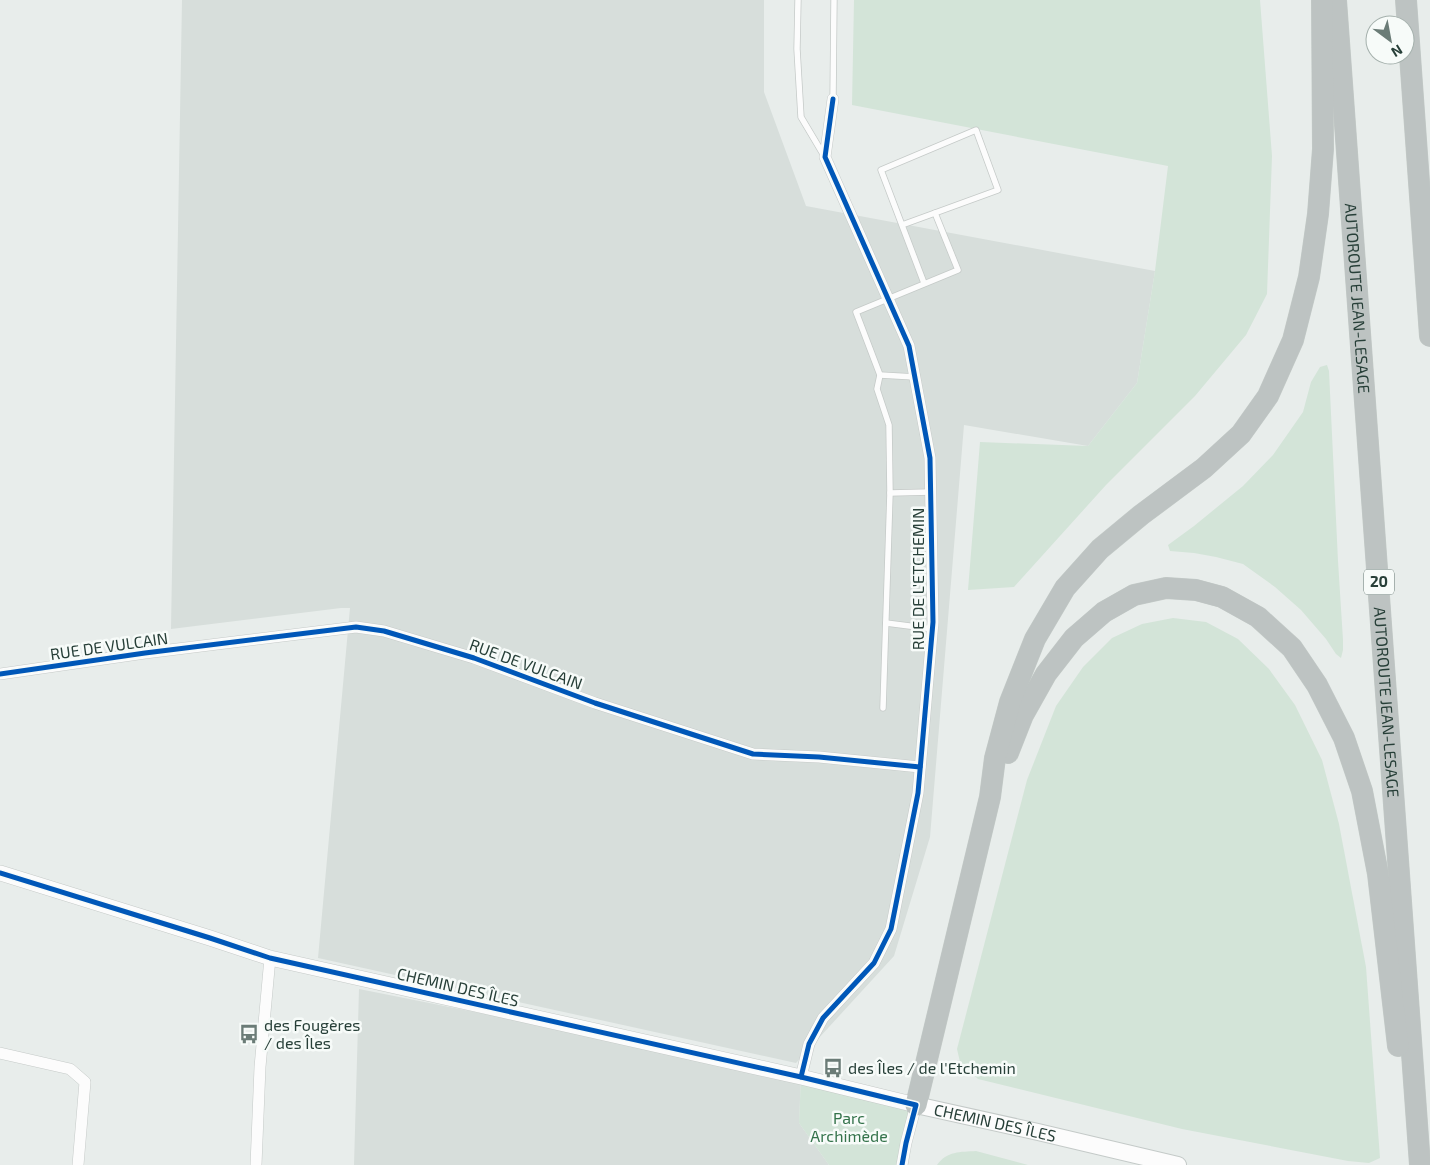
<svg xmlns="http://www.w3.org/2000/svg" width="1430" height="1165" font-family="'Exo 2',sans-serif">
<rect width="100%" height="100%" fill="#e8edeb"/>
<g fill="#d7dedb">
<path d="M182,0H764V92L806,206L1155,271L1137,383L1088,446L964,425L930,837L894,956L796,1063L318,958L350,608H341L171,629Z"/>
<path d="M359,989L801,1077L799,1123L829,1165H354Z"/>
</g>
<g fill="#d3e4d8">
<path d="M854,0H1260L1272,156L1267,294L1246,335L1195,396L1106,485L1014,587L968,590L980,442L1088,446L1137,383L1155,271L1168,166L852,105Z"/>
<path d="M1327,365L1329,371L1338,561L1343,640V650L1341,658L1336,654L1326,639L1301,610L1275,587L1243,564L1216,557L1194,553L1170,551L1168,545L1194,526L1243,486L1273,455L1303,412L1311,382L1320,367Z"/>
<path d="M1173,618L1206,622L1238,639L1269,669L1295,705L1322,760L1339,824L1366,967L1380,1158L1369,1163L1348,1161L1182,1129L978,1079L960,1062L957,1049L1027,780L1056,706L1083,667L1112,638L1142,624Z"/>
<path d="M801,1077L916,1105L902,1165H829L799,1123Z"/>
<path d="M976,1151L1028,1165H937C947,1151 960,1152 976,1151Z"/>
</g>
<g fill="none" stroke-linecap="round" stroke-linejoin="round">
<defs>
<g id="service">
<path d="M798,0L797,49L801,117L823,154"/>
<path d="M833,99L834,0"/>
<path d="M902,225L998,190L976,130L881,170L924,283"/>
<path d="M880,375L915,377"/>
<path d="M890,493L931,492"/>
<path d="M886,623L933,629"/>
<path d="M883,708L890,493L889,425L877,389L880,375L856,312L958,270L935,213"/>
</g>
<g id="minor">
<path d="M0,674L145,653L356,627L384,631L474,658L595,703L753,754L819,757L920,767"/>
<path d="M0,1053L70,1069L85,1082L78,1165"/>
<path d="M801,1077L809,1044L823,1018L874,963L891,929L918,793L933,622L930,458L909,346L825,157L833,99"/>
<path d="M256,1165L260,1067L270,958"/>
<path d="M902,1165L906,1143L916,1105"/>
</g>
<path id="tertiary" d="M0,873L210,938L270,958L801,1077L916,1105"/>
<g id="secondary">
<path id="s1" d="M916,1105L1038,1132L1178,1165"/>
</g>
<g id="motorway">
<path id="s2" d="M1336,0L1420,1165"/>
<path d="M1406,0L1430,336"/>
<path d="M1008,753L1023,715L1046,674L1074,638L1104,612L1134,595L1166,588L1196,590L1222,597L1258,617L1292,648L1317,685L1344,738L1362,791L1378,874L1398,1046"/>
<path d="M916,1105L990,797L995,758L1010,702L1035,639L1065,588L1100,549L1141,515L1204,468L1241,434L1268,396L1293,340L1309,277L1318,214L1323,149L1322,0"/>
</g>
</defs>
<use href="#service" stroke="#c5cac8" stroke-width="7"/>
<use href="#minor" stroke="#c5cac8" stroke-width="12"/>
<use href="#tertiary" stroke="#c5cac8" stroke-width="16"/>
<use href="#secondary" stroke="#c4cac8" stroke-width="18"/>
<use href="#motorway" stroke="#c4cbc8" stroke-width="22"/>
<use href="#service" stroke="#fcfcfc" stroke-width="5.5"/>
<use href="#minor" stroke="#fcfcfc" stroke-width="11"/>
<use href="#tertiary" stroke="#fcfcfc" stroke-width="15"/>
<use href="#secondary" stroke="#fcfcfc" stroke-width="16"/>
<use href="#motorway" stroke="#bdc3c2" stroke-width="21"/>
<defs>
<g id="cycleway">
<path d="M0,674L145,653L356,627L384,631L474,658L595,703L753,754L819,757L920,767"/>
<path d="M0,873L210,938L270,958L801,1077L916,1105L906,1143L902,1165"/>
<path d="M801,1077L809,1044L823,1018L874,963L891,929L918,793L933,622L930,458L909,346L825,157L833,99"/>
</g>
</defs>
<use href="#cycleway" stroke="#f7fbf9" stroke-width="8"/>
<use href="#cycleway" stroke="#0057b8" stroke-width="5"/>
</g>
<defs>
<symbol id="bus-bare" viewBox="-9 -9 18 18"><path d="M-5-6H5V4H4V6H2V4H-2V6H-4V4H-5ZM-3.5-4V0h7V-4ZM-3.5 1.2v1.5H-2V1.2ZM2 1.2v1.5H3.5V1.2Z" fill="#6b7c77" stroke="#f7fbf9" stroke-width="2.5" paint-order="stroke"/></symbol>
</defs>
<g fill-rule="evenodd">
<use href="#bus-bare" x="235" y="1020" width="28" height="28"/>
<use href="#bus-bare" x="819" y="1054" width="28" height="28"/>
</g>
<g text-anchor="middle" stroke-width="5" stroke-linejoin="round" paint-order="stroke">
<rect fill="#f7fbf9" stroke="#657772" stroke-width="1" x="1364" y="569.5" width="30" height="25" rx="4"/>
<g font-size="15" font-weight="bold" fill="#273f38">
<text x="1379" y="587">20</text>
</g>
<g font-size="16" fill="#273f38" stroke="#f7fbf9">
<text dy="6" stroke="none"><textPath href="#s2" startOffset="299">AUTOROUTE JEAN-LESAGE</textPath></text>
<text transform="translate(918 579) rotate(-90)" y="6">RUE DE L'ETCHEMIN</text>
<text transform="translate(109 646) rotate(-8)" y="6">RUE DE VULCAIN</text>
<text transform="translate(526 664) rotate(20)" y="6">RUE DE VULCAIN</text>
<text dy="6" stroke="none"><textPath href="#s2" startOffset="704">AUTOROUTE JEAN-LESAGE</textPath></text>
<text transform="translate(458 987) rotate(13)" y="6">CHEMIN DES ÎLES</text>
<text dy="6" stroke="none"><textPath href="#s1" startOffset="81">CHEMIN DES ÎLES</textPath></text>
</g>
<g font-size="16" fill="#273f38" stroke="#f7fbf9" text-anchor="start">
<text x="264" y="1031">des Fougères<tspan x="264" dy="18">/ des Îles</tspan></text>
<text x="848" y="1074">des Îles / de l'Etchemin</text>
</g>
<g font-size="16" fill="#34734b" stroke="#f7fbf9">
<text x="849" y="1124">Parc<tspan x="849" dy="18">Archimède</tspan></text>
</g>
</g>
<g transform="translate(1390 40) rotate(148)"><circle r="24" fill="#f7fbf9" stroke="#a4b0ac"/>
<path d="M0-4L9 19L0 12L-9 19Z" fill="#6b7c77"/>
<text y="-8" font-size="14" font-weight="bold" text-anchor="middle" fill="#273f38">N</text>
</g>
</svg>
